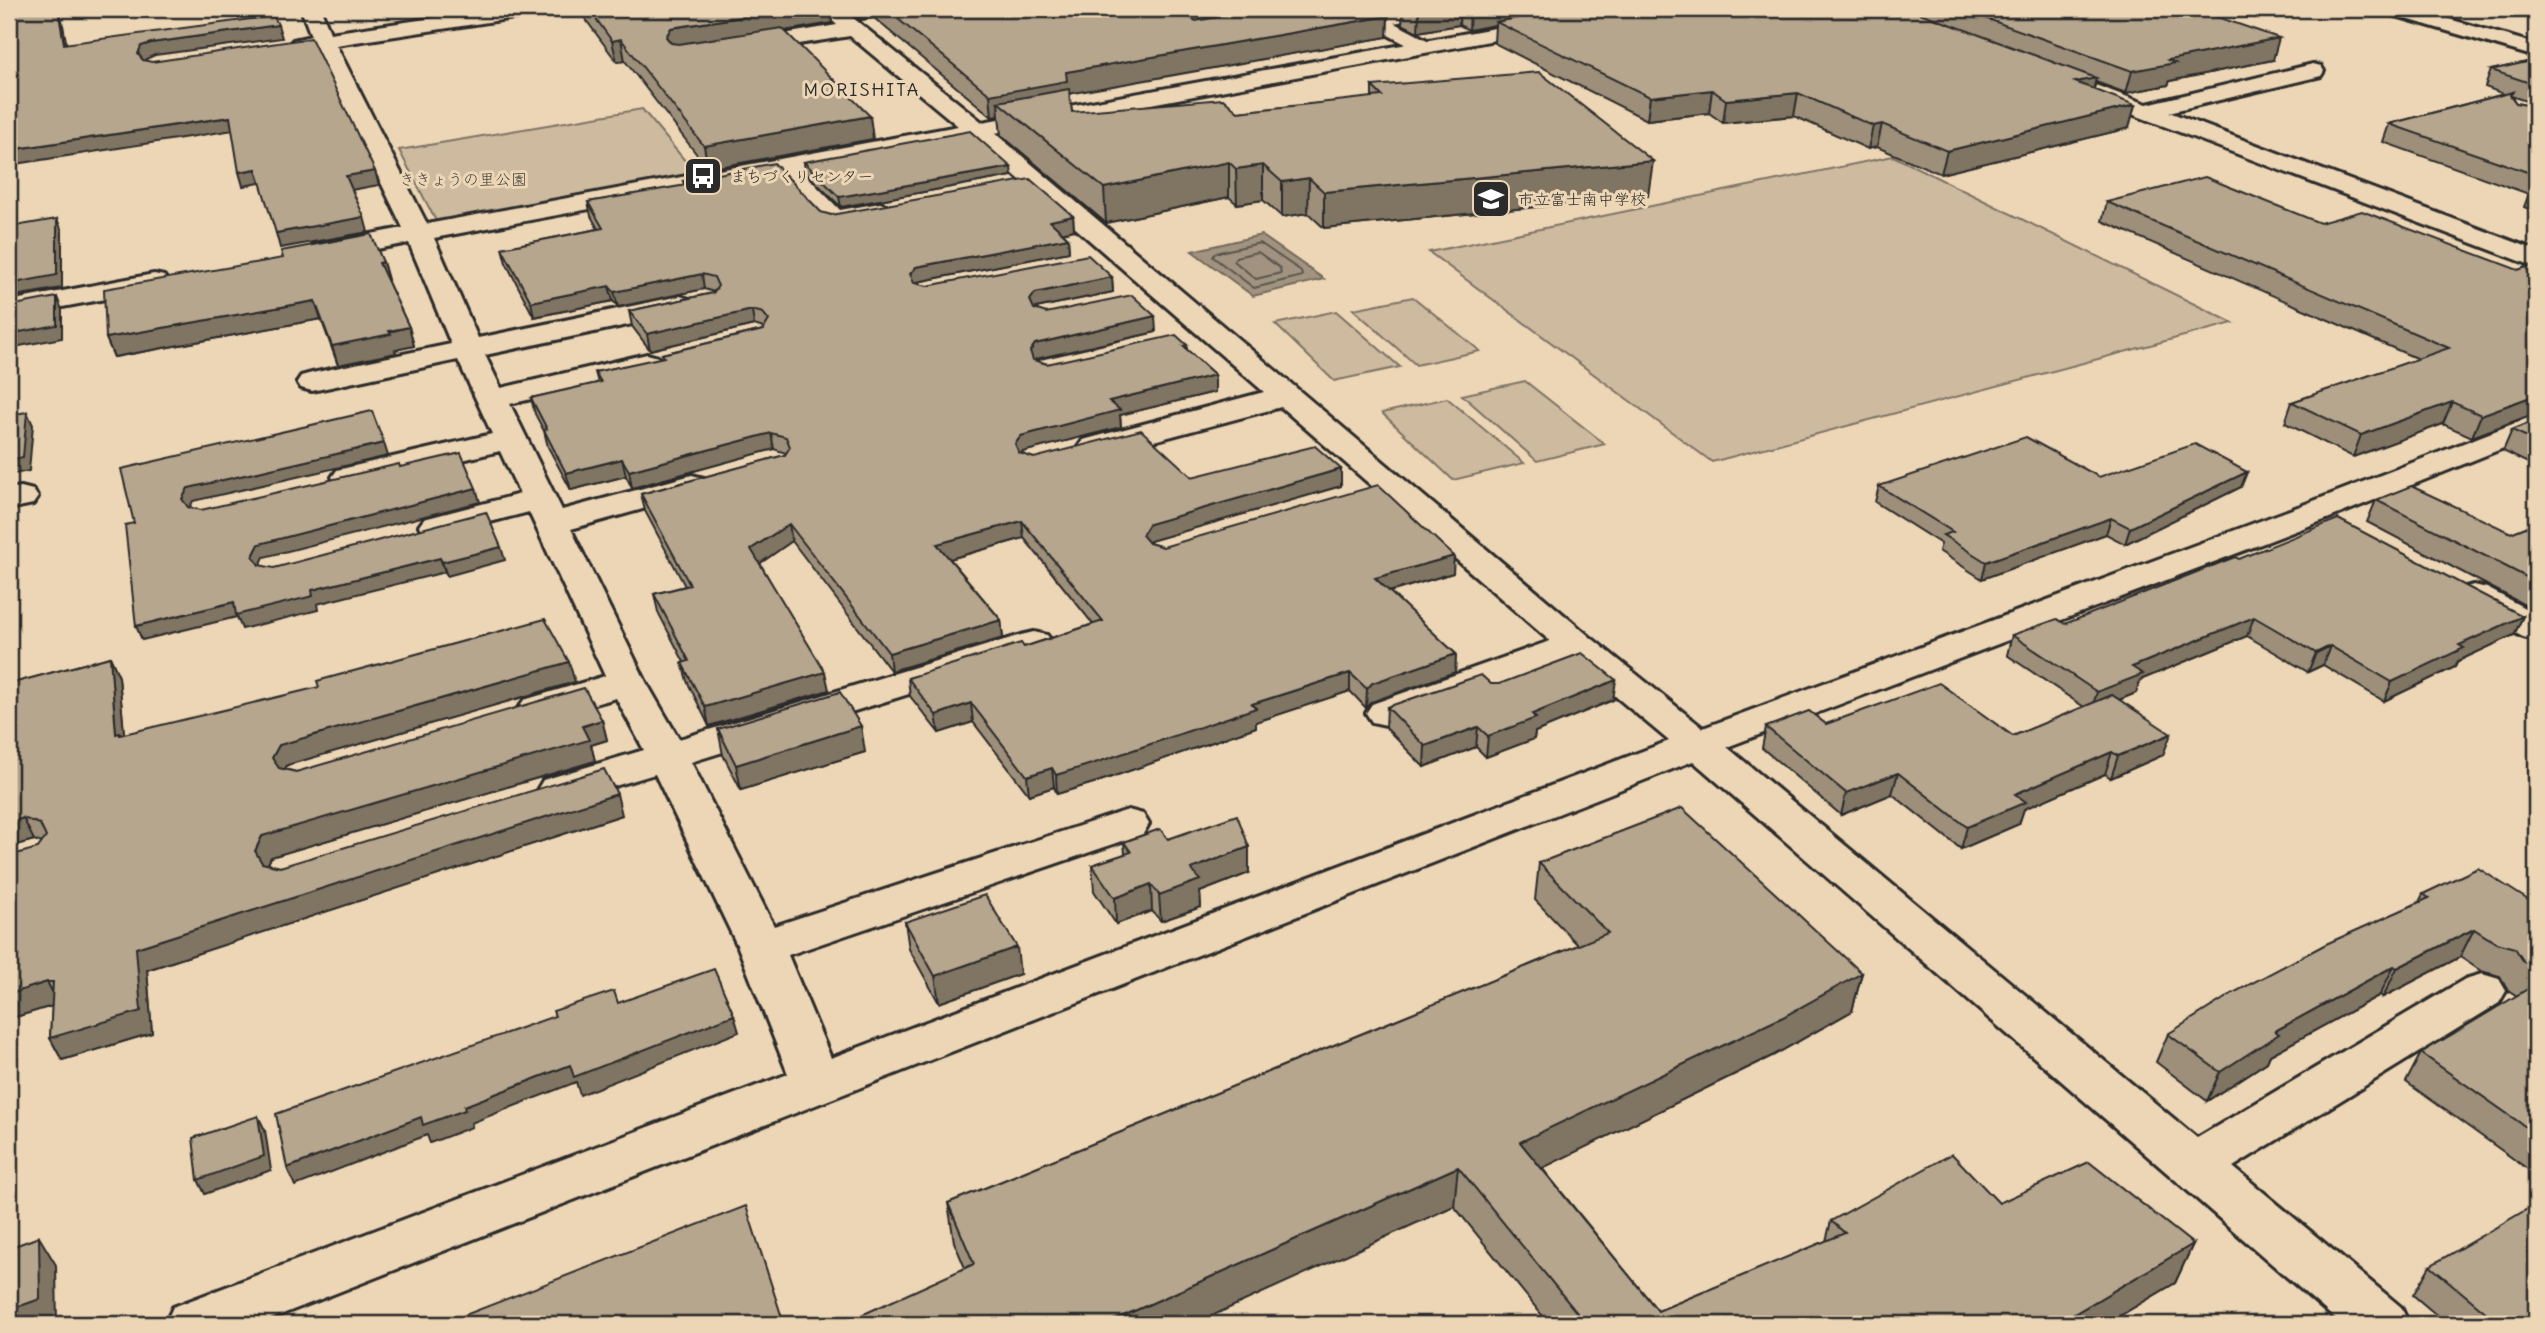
<svg xmlns="http://www.w3.org/2000/svg" width="2545" height="1333" font-family="Delius,'Klee One',sans-serif">
<rect width="100%" height="100%" fill="#edd6b5"/>
<filter id="ink" filterUnits="userSpaceOnUse"><feTurbulence type="fractalNoise" baseFrequency=".0143" numOctaves="2"/><feDisplacementMap in="SourceGraphic" scale="14" xChannelSelector="R" yChannelSelector="G"/><feConvolveMatrix kernelMatrix="1 2 1 2 8 2 1 2 1" color-interpolation-filters="sRGB"/></filter>
<g filter="url(#ink)">
<g fill="#ceba9f" stroke="#7c7265" stroke-width="2">
<path d="M642,109L697,175L437,223L399,150Z"/>
<path d="M1893,156L2233,323L1712,462L1429,252Z"/>
<path d="M1413,297L1480,351L1416,365L1353,309Z"/>
<path d="M1336,311L1400,367L1334,381L1275,324Z"/>
<path d="M1525,381L1605,444L1537,461L1462,395Z"/>
<path d="M1447,398L1524,463L1453,480L1382,413Z"/>
</g>
<path fill="#a1937f" stroke="#72695d" stroke-width="2" d="M1261,235L1324,279L1253,296L1192,251Z"/>
<g fill="none" stroke-linecap="round" stroke-linejoin="round">
<g stroke="#5a554d" stroke-width="2">
<path d="M1260,243L1301,271L1302,276L1254,288L1213,257L1215,253Z"/>
<path d="M1258,252L1280,268L1281,273L1256,279L1234,261L1236,257Z"/>
</g>
<defs>
<g id="minor">
<path d="M301,9H321L330,33L495,9H530L531,11L528,15L521,17L336,45L427,224L958,126L850,36L742,53L735,51L731,47L735,43L742,41L837,25L820,9H842L982,122L1598,9H1639L1636,13L1629,15L995,133L1589,636L1703,728L2303,505L2536,415V435L2327,519L1727,747L2197,1138L2465,979L2482,974L2499,979L2506,991L2499,1003L2233,1167L2401,1307L2409,1324H2341L1693,761L257,1324H165L173,1307L788,1074L738,947L655,774L558,803L543,800L537,790L543,780L644,750L616,698L538,720L524,716L518,708L524,700L605,676L529,512L436,536L424,533L419,526L424,519L520,494L500,451L349,487L337,484L332,477L337,470L492,434L458,360L312,391L301,388L297,382L301,376L312,373L451,344L409,243L323,259L313,257L310,251L313,245L323,243L403,228L316,48H293L289,44L293,40L311,36ZM972,138L1264,392L1083,440L1078,447L1083,454L1094,457L1281,407L1550,641L1372,704L1366,713L1372,722L1386,725L1400,722L1571,659L1669,741L831,1058L788,955L1143,834L1149,824L1143,814L1128,810L774,926L691,762L1047,651L1053,643L1047,635L1034,632L1021,635L679,739L646,682L571,529L704,492L709,485L704,478L692,475L562,510L510,404L658,369L662,363L658,357L647,354L501,388L485,355L680,314L690,311L694,305L690,299L680,296L478,338L434,238L777,174L825,225C844,229 870,221 889,216L893,211L889,206L880,203L840,210L801,170Z"/>
<path d="M1163,9H1210L1207,13L1187,17L1209,32L1206,36H1192L1159,18L1156,14Z"/>
<path d="M1406,9H1451L1448,13L1441,15L1375,26L1368,24L1365,20L1368,16Z"/>
<path d="M2383,9H2414L2536,44V57L2386,13Z"/>
<path d="M2313,64L2321,66L2324,71L2321,76L2169,112L2536,250V267L2079,94L2076,89L2079,84L2087,82L2147,104Z"/>
<path d="M154,274L164,276L168,282L164,288L9,317V301Z"/>
<path d="M21,487L33,490L38,497L33,504L9,509V489Z"/>
<path d="M2474,585L2487,588L2536,614V640L2523,637L2461,604L2456,596L2461,588Z"/>
</g>
<path id="tertiary" d="M1343,9H1368L1431,42L1435,46L1431,50H1417L1346,13Z"/>
</defs>
<use href="#minor" stroke="#2b2b2b" stroke-width="6"/>
<use href="#tertiary" stroke="#2b2b2b" stroke-width="6"/>
<use href="#minor" fill="#edd6b5" fill-rule="evenodd"/>
<use href="#tertiary" fill="#edd6b5" fill-rule="evenodd"/>
</g>
<g fill="#9d8f7a" stroke="#2b2b2b" stroke-width="2">
<path d="M578,9H830L832,23L785,31L873,139L708,169L625,61L617,62Z"/>
<path d="M845,9H1174L1192,19V9H1393L1378,11L1388,16L1387,37L1069,93L1072,112H1238L1372,98V86L1648,196L1324,228L1308,213L1282,217L1263,200L1237,204L1229,197L1106,223L1001,135L999,116L992,117L874,18L860,20Z"/>
<path d="M1403,9H2194L2273,60L2170,81L2168,85L2126,93L2096,82L2094,89L2129,128L1941,174L1877,147L1868,149L1794,116L1723,123L1709,113L1647,120L1494,43L1495,25L1469,30L1459,25L1418,32L1402,24Z"/>
<path d="M2536,60V99L2526,101L2511,96L2516,103L2526,105L2536,102V212L2524,207L2529,194L2383,142L2389,124L2504,94L2485,87L2491,70Z"/>
<path d="M804,162L1012,176L841,207L805,172Z"/>
<path d="M683,181L831,215L1073,216L1074,230L1063,233L1068,238L1069,252L917,282L916,284L927,286L1112,277L1113,292L1036,308V310L1046,313L1156,332L1036,360L1047,364L1187,345V350L1215,375V392L1120,415L1121,427L1022,452L1021,454L1034,458L1192,477L1341,469V486L1150,541L1149,543L1163,547L1453,573L1390,592L1456,654L1455,672L1371,702L1366,708L1350,691L1256,722V727L1100,781L1057,794L1054,787L1029,795L973,722L939,733L910,696L908,678L1024,647L1093,624L1024,538L950,559L1001,620L1003,638L891,671L792,541L760,563L829,690L709,726L687,681L682,663L684,662L658,612L654,594L685,586L645,511L641,494L785,455L786,453L774,449L632,488L626,476L571,490L548,447L544,431L535,414L531,398L598,383L595,372L663,358L662,354L763,330L764,328L754,325L650,350L632,326L629,311L713,293L714,292L704,289L618,307L613,301L534,317L506,263L502,248L598,229L591,216L588,202L684,186Z"/>
<path d="M2107,202L2320,223L2518,270L2536,264V413L2472,437L2443,424L2353,457L2285,423L2292,402L2418,359L2102,221Z"/>
<path d="M383,262L388,280H387L409,327L414,346L395,350L396,353L338,365L321,319L114,357L106,338Z"/>
<path d="M2536,420V467L2503,451L2512,430Z"/>
<path d="M2247,472L2241,487L2125,544L2106,534L1982,579L1939,551L1941,544L1875,502L1879,486Z"/>
<path d="M2376,500L2511,533L2536,523V611L2367,522Z"/>
<path d="M2239,559L2523,616L2514,635L2458,661L2455,667L2384,701L2323,665L2308,672L2247,636L2140,680L2136,693L2119,700L2163,755L2111,778L2105,774L2024,809L2019,824L1961,849L1892,794L1841,815L1762,748L1766,727L1826,724L2013,736L2084,707L2007,655L2012,635L2065,624Z"/>
<path d="M110,657L119,677L124,734L575,682L287,765L285,769L296,772L602,720L607,740L591,745L595,761L271,857L268,864L280,867L622,815L147,970L152,1033L62,1060L50,1038L52,1006L9,1019L38,848L42,843L34,840L9,847V684Z"/>
<path d="M1491,684L1613,700L1535,732L1534,739L1486,757L1476,747L1424,767L1386,728L1387,707Z"/>
<path d="M718,729L865,752L741,790L723,755Z"/>
<path d="M1168,839L1249,873L1200,892L1201,907L1161,921L1152,911L1116,924L1094,891L1092,865L1125,854L1124,842Z"/>
<path d="M1539,863L1862,973L1852,1011L1774,1055L1542,1168L1658,1311L1826,1241L1831,1221L1999,1203L2193,1244L2175,1283L2106,1324H1549L1454,1206L965,1268L954,1242L948,1203L1578,945L1535,900Z"/>
<path d="M2423,894L2536,905V1175L2406,1082L2421,1053L2517,996L2508,990L2500,976L2481,971L2460,957L2383,997L2380,995L2270,1055L2267,1062L2207,1101L2156,1062L2168,1034L2419,902Z"/>
<path d="M905,922L1020,974L939,1003L909,949Z"/>
<path d="M2430,1266L2536,1324H2447L2413,1295Z"/>
</g>
<g fill="#807463" stroke="#2b2b2b" stroke-width="2">
<path d="M58,9H60L69,57L64,44Z"/>
<path d="M792,9H830L832,23L675,49L666,37L671,28Z"/>
<path d="M858,9H873L874,18L860,20Z"/>
<path d="M1199,9H1286L1200,23Z"/>
<path d="M1378,9H1393L1378,11Z"/>
<path d="M1434,9H1460L1459,25L1418,32L1419,11Z"/>
<path d="M1470,9H1584L1496,22L1495,25L1469,30Z"/>
<path d="M1388,16L1387,37L1068,94L998,102L999,116L992,117L990,95L1066,72Z"/>
<path d="M278,25L282,38L155,55L146,59L143,66L138,54L141,46L151,43Z"/>
<path d="M2279,38L2273,60L2170,81L2168,85L2126,93L2132,71L2168,60Z"/>
<path d="M621,39L625,61L617,62L612,41Z"/>
<path d="M2096,78L2091,100L2075,82Z"/>
<path d="M2536,83V99L2526,101L2533,84Z"/>
<path d="M1712,90L1709,113L1647,120L1650,97Z"/>
<path d="M1798,93L1794,116L1723,123L1726,100Z"/>
<path d="M2135,105L2129,128L1941,174L1947,151Z"/>
<path d="M870,116L873,139L708,169L704,146Z"/>
<path d="M230,117L234,130L9,165V150Z"/>
<path d="M1882,124L1877,147L1868,149L1873,126Z"/>
<path d="M1653,161L1648,196L1324,228V192Z"/>
<path d="M1229,162V197L1106,223L1104,188Z"/>
<path d="M1263,165V200L1237,204L1236,169Z"/>
<path d="M1011,167L1012,176L841,207L839,197Z"/>
<path d="M256,169L260,183L243,186L239,172Z"/>
<path d="M375,171L379,185L351,190L346,176Z"/>
<path d="M1309,178L1308,213L1282,217V182Z"/>
<path d="M1073,216L1074,230L1051,235L1050,221Z"/>
<path d="M364,217L368,232L280,248L276,233Z"/>
<path d="M57,219L62,231V288L9,297V284Z"/>
<path d="M1068,238L1069,252L917,282L912,290L910,274L916,267Z"/>
<path d="M383,262L388,280L385,281L379,263Z"/>
<path d="M702,274L704,289L618,307L614,292Z"/>
<path d="M1112,277L1113,292L1036,308L1031,316L1030,300L1035,293Z"/>
<path d="M609,286L613,301L534,317L531,302Z"/>
<path d="M57,297L62,310V338L9,348V334Z"/>
<path d="M315,301L321,319L114,357L106,338Z"/>
<path d="M752,310L754,325L650,350L647,334Z"/>
<path d="M1155,316L1156,332L1036,359L1031,367L1030,351L1035,344Z"/>
<path d="M409,327L414,346L395,350L396,353L338,365L332,346Z"/>
<path d="M1215,375V392L1120,415L1121,427L1022,452L1017,461L1015,444L1021,436L1109,401Z"/>
<path d="M2536,395V413L2472,437L2481,415Z"/>
<path d="M2452,402L2443,424L2353,457L2361,435Z"/>
<path d="M27,412L33,425L29,471L9,475V460Z"/>
<path d="M771,433L774,449L632,488L629,471Z"/>
<path d="M384,443L388,456L193,501L187,513L182,499L188,488Z"/>
<path d="M622,459L626,476L571,490L566,473Z"/>
<path d="M1341,469V486L1150,541L1143,553L1142,535L1149,524Z"/>
<path d="M2247,472L2241,487L2125,544L2130,528Z"/>
<path d="M476,488L480,502L264,557L258,569L253,556L259,544Z"/>
<path d="M2111,518L2106,534L1982,579L1986,562Z"/>
<path d="M1022,521L1024,538L939,562L937,544Z"/>
<path d="M789,524L792,541L755,567L751,549Z"/>
<path d="M501,547L505,560L447,576L442,562Z"/>
<path d="M1454,556L1453,573L1375,596V578Z"/>
<path d="M440,558L445,572L317,604L318,610L242,629L237,617L142,640L136,626L234,602L312,590Z"/>
<path d="M2523,616L2514,635L2458,661L2455,667L2384,701L2392,682L2459,645Z"/>
<path d="M2254,617L2247,636L2140,680L2136,693L2091,711L2097,692L2132,667Z"/>
<path d="M1001,620L1003,638L891,671L889,653Z"/>
<path d="M2330,646L2323,665L2308,672L2316,653Z"/>
<path d="M1456,654L1455,672L1371,702L1366,708L1367,689L1372,683Z"/>
<path d="M110,657L119,677L125,744L116,734Z"/>
<path d="M569,662L575,682L287,765L280,778L272,758L279,745Z"/>
<path d="M825,672L829,690L709,726L705,707Z"/>
<path d="M1350,673V691L1256,722V727L1100,781L1057,794L1056,775L1252,704Z"/>
<path d="M1616,680L1613,700L1535,732L1534,739L1486,757L1488,736L1532,714Z"/>
<path d="M971,703L973,722L939,733L936,715Z"/>
<path d="M602,720L607,740L591,745L595,761L271,857L264,872L255,851L262,836Z"/>
<path d="M861,726L865,752L741,790L736,765Z"/>
<path d="M1478,727L1476,747L1424,767L1425,746Z"/>
<path d="M2171,734L2163,755L2111,778L2118,756Z"/>
<path d="M2112,752L2105,774L2024,809L2019,824L1961,849L1967,827L2015,794Z"/>
<path d="M1052,768L1054,787L1029,795L1027,776Z"/>
<path d="M1898,773L1892,794L1841,815L1846,793Z"/>
<path d="M617,794L622,815L147,970L152,1033L62,1060L50,1038L136,948Z"/>
<path d="M23,818L34,840L9,847V823Z"/>
<path d="M1249,847V873L1200,892L1201,907L1161,921L1159,895L1191,869Z"/>
<path d="M1151,884L1152,911L1116,924L1115,898Z"/>
<path d="M2474,929L2460,957L2383,997L2397,968Z"/>
<path d="M1017,947L1020,974L939,1003L935,976Z"/>
<path d="M2394,966L2380,995L2270,1055L2267,1062L2207,1101L2220,1072L2275,1031Z"/>
<path d="M1862,973L1852,1011L1774,1055L1516,1181L1520,1142Z"/>
<path d="M47,982L59,1004L9,1019V994Z"/>
<path d="M734,1015L739,1032L580,1095L576,1082L471,1123L472,1127L430,1143L427,1135L295,1186L287,1168L421,1117L464,1106L570,1065Z"/>
<path d="M258,1116L265,1130L271,1170L205,1194L198,1180Z"/>
<path d="M1458,1167L1454,1206L1194,1324H1105Z"/>
<path d="M39,1237L56,1265L57,1324H9V1310Z"/>
<path d="M2193,1244L2175,1283L2106,1324H2057Z"/>
</g>
<g fill="#b7a68e" stroke="#2b2b2b" stroke-width="2">
<path d="M9,9H58L64,44L274,16L278,25L151,43L141,46L138,54L143,60L152,62L311,38L375,171L346,176L364,217L276,233L256,169L239,172L230,117L9,150Z"/>
<path d="M589,9H792L671,28L666,37L671,43L679,44L782,28L870,116L704,146L621,39L612,41Z"/>
<path d="M886,9H1174L1196,21L1261,9H1373L1388,16L1066,72L1067,81L990,95Z"/>
<path d="M1414,9H1434L1419,11Z"/>
<path d="M1567,9H1909L2096,78L2075,82L2135,105L1947,151L1882,124L1873,126L1798,93L1726,100L1712,90L1650,97L1496,22Z"/>
<path d="M1960,9H2194L2279,38L2168,60L2175,63L2132,71Z"/>
<path d="M2536,60V83L2533,84L2491,70Z"/>
<path d="M1539,72L1653,161L1324,192L1309,178L1282,182L1263,165L1236,169L1229,162L1104,188L998,102L1069,89L1072,112L1223,99L1238,112L1382,96L1372,86Z"/>
<path d="M2513,92L2510,95L2516,103L2526,105L2536,102V175L2389,124Z"/>
<path d="M970,131L1011,167L839,197L804,162Z"/>
<path d="M774,163L821,212L831,215L1030,179L1073,216L1050,221L1068,238L916,267L910,274L914,283L927,286L1088,255L1112,277L1035,293L1030,300L1034,309L1046,313L1132,295L1155,316L1035,344L1030,351L1033,360L1047,364L1176,335L1187,345L1183,346L1215,375L1109,401L1120,410L1021,436L1015,444L1019,453L1034,458L1141,430L1192,477L1315,446L1341,469L1149,524L1142,535L1149,543L1163,547L1378,485L1454,556L1375,578L1456,654L1372,683L1367,689L1350,673L1252,704L1256,708L1098,762L1056,775L1052,768L1027,776L971,703L936,715L908,678L1021,643L1024,647L1103,621L1022,521L937,544L1001,620L889,653L789,524L751,549L825,672L705,707L682,663L689,661L654,594L690,585L641,494L785,455L790,447L786,437L771,433L629,471L622,459L566,473L544,430L547,429L531,398L601,382L595,372L664,357L662,354L763,330L769,320L763,313L752,310L647,334L629,311L713,293L718,286L714,277L702,274L614,292L609,286L531,302L502,248L603,228L588,202L686,185L683,181Z"/>
<path d="M2205,177L2320,223L2362,211L2518,270L2536,264V395L2481,415L2452,402L2361,435L2292,402L2449,348L2107,202Z"/>
<path d="M57,219V275L9,284V227Z"/>
<path d="M371,234L383,262L379,263L409,327L389,331L391,334L332,346L315,301L106,338L104,289L283,258L281,251Z"/>
<path d="M57,297V325L9,334V306Z"/>
<path d="M372,411L384,443L188,488L182,499L188,507L201,510L399,464L400,467L461,453L476,488L259,544L253,556L259,565L274,568L486,512L501,547L442,562L440,558L312,590L313,596L236,615L234,602L136,626L125,525L134,523L121,469Z"/>
<path d="M27,412L23,457L9,460V415Z"/>
<path d="M2536,420V441L2512,430Z"/>
<path d="M2026,437L2099,477L2195,444L2247,472L2130,528L2111,518L1986,562L1943,535L1953,532L1879,486Z"/>
<path d="M2411,486L2511,533L2536,523V582L2376,500Z"/>
<path d="M2338,519L2523,616L2459,645L2464,648L2392,682L2330,646L2316,653L2254,617L2132,667L2143,674L2097,692L2012,635L2057,619L2065,624L2235,557L2239,559Z"/>
<path d="M545,619L569,662L279,745L272,758L279,768L296,772L584,688L602,720L582,726L589,740L262,836L255,851L262,863L280,867L604,769L617,794L136,948L141,1011L50,1038L53,982H47L9,994V856L38,848L46,837L40,824L23,818L9,823V684L110,657L116,734L120,733V735L319,687L317,681Z"/>
<path d="M1582,653L1616,680L1532,714L1536,718L1488,736L1478,727L1425,746L1387,707L1481,675L1491,684H1499Z"/>
<path d="M1939,683L2013,736L2112,695L2171,734L2118,756L2112,752L2015,794L2026,802L1967,827L1898,773L1846,793L1766,727L1809,711L1826,724Z"/>
<path d="M840,692L861,726L736,765L718,729Z"/>
<path d="M1682,808L1862,973L1783,1017L1520,1142L1658,1311L1845,1233L1831,1221L1952,1154L1999,1203L2089,1162L2193,1244L2057,1324H1586L1458,1167L1105,1324H842L974,1264L948,1203L1608,933L1539,863Z"/>
<path d="M1237,815L1249,847L1191,869L1200,880L1159,895L1151,884L1115,898L1092,865L1131,852L1124,842L1160,829L1168,839Z"/>
<path d="M2478,868L2536,905V917L2534,918L2536,920V970L2524,962L2515,948L2496,943L2474,929L2397,968L2394,966L2275,1031L2279,1034L2220,1072L2168,1034L2233,993L2326,944L2429,898L2423,894Z"/>
<path d="M985,895L1017,947L935,976L905,922Z"/>
<path d="M714,969L734,1015L574,1077L570,1065L464,1106L465,1110L423,1125L421,1117L287,1168L276,1114L555,1016L553,1011L614,991L618,1003Z"/>
<path d="M2536,984V1134L2421,1053Z"/>
<path d="M258,1116L264,1156L198,1180L193,1138Z"/>
<path d="M2536,1204V1322L2533,1324H2500L2430,1266Z"/>
<path d="M746,1206L784,1324H442Z"/>
<path d="M39,1237L40,1299L9,1310V1248Z"/>
</g>
</g>
<defs>
<symbol id="bus-square" viewBox="-11 -11 22 22"><rect x="-9" y="-9" width="18" height="18" rx="4" fill="#2b2b2b" stroke="#edd6b5"/><path d="M-5-6H5V4H4V6H2V4H-2V6H-4V4H-5ZM-3.5-4V0h7V-4ZM-3.5 1.2v1.5H-2V1.2ZM2 1.2v1.5H3.5V1.2Z" fill="#fff"/></symbol>
<symbol id="school-square" viewBox="-11 -11 22 22"><rect x="-9" y="-9" width="18" height="18" rx="4" fill="#2b2b2b" stroke="#edd6b5"/><path d="M0-5L7-2L0 1L-7-2ZM-4 1L0 2.5L4 1V4Q0 6-4 4Z" fill="#fff"/></symbol>
</defs>
<g fill-rule="evenodd">
<use href="#bus-square" x="681" y="154" width="44" height="44"/>
<use href="#school-square" x="1469" y="177" width="44" height="44"/>
</g>
<g text-anchor="middle" stroke-width="6" stroke-linejoin="round" paint-order="stroke">
<g font-size="16" fill="#2b2b2b" stroke="#edd6b5" text-anchor="start">
<text x="730" y="182">まちづくりセンター</text>
<text x="1518" y="205">市立富士南中学校</text>
</g>
<g font-size="16" fill="#43403c" stroke="#edd6b5">
<text x="463" y="185">ききょうの里公園</text>
</g>
<g font-size="18" letter-spacing="2" fill="#2b2b2b" stroke="#edd6b5">
<text x="862" y="96">MORISHITA</text>
</g>
</g>
<rect width="2545" height="1333" fill="none" stroke="#edd6b5" stroke-width="35"/>
<rect x="18" y="18" width="2510" height="1298" fill="none" stroke="#2b2b2b" stroke-width="2.5" filter="url(#ink)"/>
</svg>
